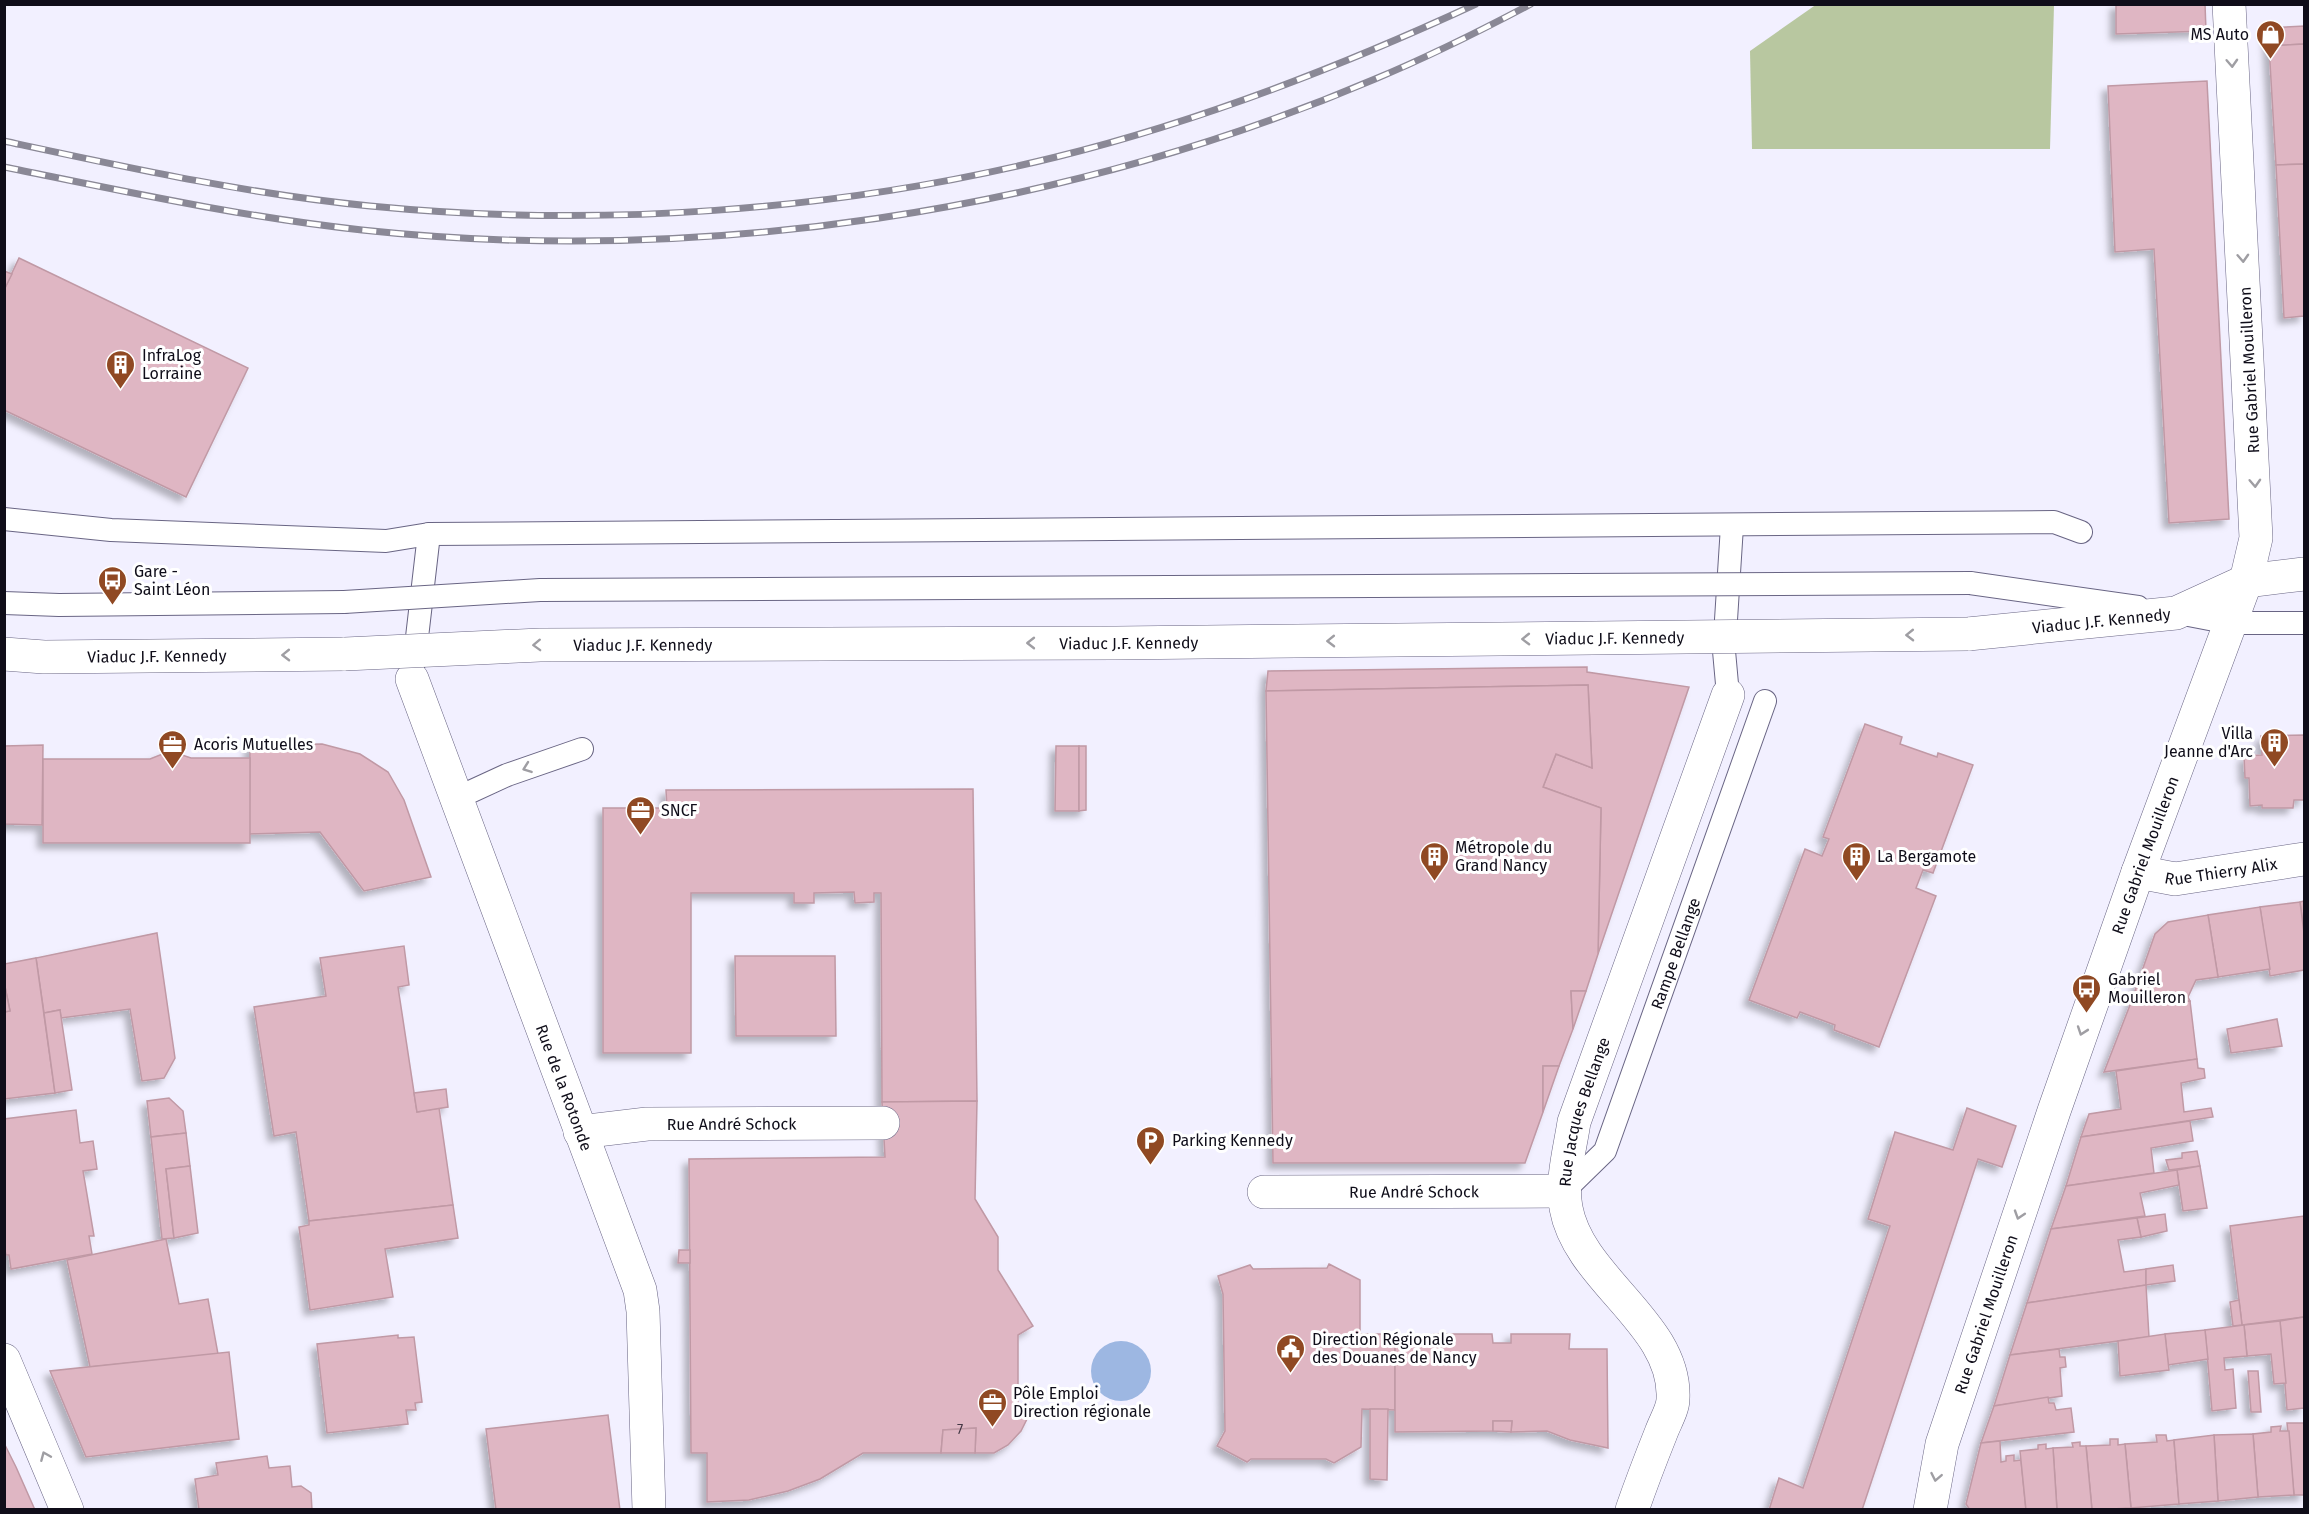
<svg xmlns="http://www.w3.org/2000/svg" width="2309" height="1514" font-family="'Fira Sans',sans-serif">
<defs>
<filter id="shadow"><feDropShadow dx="-5.5" dy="5.5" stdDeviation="3" flood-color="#0004"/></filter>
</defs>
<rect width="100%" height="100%" fill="#f2f0ff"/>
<path fill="#b8c7a0" d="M1817,4L2054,5L2050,149H1752L1750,51Z"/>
<circle fill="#9db7e2" cx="1121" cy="1371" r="30"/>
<g fill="#dfb6c3" stroke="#c099a5" stroke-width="1.5" filter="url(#shadow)">
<path d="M2116,4H2205L2206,31L2116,34Z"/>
<path d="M2304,26V44L2269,46V28Z"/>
<path d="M2304,44V164L2276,165L2269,46Z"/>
<path d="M2207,81L2229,519L2169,523L2154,249L2115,252L2108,86Z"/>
<path d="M2304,164V316L2284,318L2276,165Z"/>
<path d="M19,258L248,368L186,497L4,410V290Z"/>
<path d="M4,271L12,274L4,290Z"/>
<path d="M1587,667V672L1689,687L1598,954L1601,808L1543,787L1556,754L1592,768L1588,685L1266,691L1268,671Z"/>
<path d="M1588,685L1592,768L1556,754L1543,787L1601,808L1598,954L1586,991H1571L1573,1029L1559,1066H1543V1112L1525,1163H1273L1266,691Z"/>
<path d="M1865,724L1902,737L1900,744L1937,757L1938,753L1973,765L1933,873L1923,870L1916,888L1936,896L1879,1047L1834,1030L1835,1025L1800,1012L1797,1018L1749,1000L1805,849L1822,856L1829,839L1823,837Z"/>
<path d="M2304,735V800H2294L2293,808H2262V805L2250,806L2249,778H2245L2244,756L2262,755L2261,736Z"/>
<path d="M322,744L360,754L388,772L404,800L431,877L364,891L320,832L249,834L250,745Z"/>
<path d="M43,745L42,825L4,824V746Z"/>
<path d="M1056,746H1079V811H1055Z"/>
<path d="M1079,746H1086V810L1079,811Z"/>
<path d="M170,751L191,758H250V843H43V759H150Z"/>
<path d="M973,789L977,1101L882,1102L881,893H874V902L855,903L854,892L814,893V903H794V893H691V1053H603V808H667L666,790Z"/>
<path d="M2304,901V933L2300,902Z"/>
<path d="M2300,902L2304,933V970L2270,976L2260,907Z"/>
<path d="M2260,907L2270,969L2218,977L2208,915Z"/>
<path d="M2208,915L2218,977L2196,980L2188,997L2190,1001L2130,1005L2155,934L2168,922Z"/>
<path d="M157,933L175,1058L164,1078L142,1081L130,1009L61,1018L60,1010L44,1013L36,958Z"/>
<path d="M404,946L409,985L398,987L417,1112L439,1108L453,1205L309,1221L296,1132L274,1136L254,1007L326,996L320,958Z"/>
<path d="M735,956H835L836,1036H736Z"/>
<path d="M36,958L55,1093L4,1099V1012L10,1011L4,982V964Z"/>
<path d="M4,982L10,1011L4,1012Z"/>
<path d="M1571,991H1586L1573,1029Z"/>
<path d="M2190,1001L2197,1059L2104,1072L2130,1005Z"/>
<path d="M60,1010L72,1090L55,1093L44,1013Z"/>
<path d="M2277,1019L2282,1046L2231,1053L2227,1029Z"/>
<path d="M2197,1059L2198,1068L2204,1069L2205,1078L2181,1083L2184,1112L2211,1108L2213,1117L2081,1137L2089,1114L2121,1109L2116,1071Z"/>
<path d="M1543,1066H1559L1543,1112Z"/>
<path d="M446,1089L448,1107L417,1112L414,1093Z"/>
<path d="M169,1098L183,1111L186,1133L151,1137L147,1101Z"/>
<path d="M977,1101L975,1199L998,1237V1270L1033,1326L1018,1335V1411L1028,1417L1021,1431L1008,1445L994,1453H975L976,1428L943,1430L941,1453H863L820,1479L788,1491L749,1500L707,1502V1453H691L689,1159L885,1157L882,1102Z"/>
<path d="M1967,1108L2016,1126L2002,1167L1978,1159L1862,1510H1769L1779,1478L1803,1488L1890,1226L1868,1219L1895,1132L1953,1150Z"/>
<path d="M76,1110L80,1143L93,1141L97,1169L83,1171L94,1236H89L92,1254L11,1269L9,1255H6L4,1247V1119Z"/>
<path d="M2190,1121L2193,1141L2151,1148L2154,1173L2066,1186L2081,1137Z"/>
<path d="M186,1133L190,1166L166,1169L174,1238L162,1239L151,1137Z"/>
<path d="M2197,1151L2200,1166L2169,1170L2166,1160L2182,1158V1153Z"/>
<path d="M190,1166L198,1233L174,1238L166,1169Z"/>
<path d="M2200,1166L2207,1208L2183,1211L2177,1170Z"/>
<path d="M2177,1170L2179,1185L2140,1193L2145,1216L2051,1229L2066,1186Z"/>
<path d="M453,1205L458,1238L385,1249L393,1297L310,1310L299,1227L309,1225V1221Z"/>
<path d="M2165,1214L2167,1231L2141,1237L2137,1218Z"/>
<path d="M2304,1216V1317L2242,1325L2230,1226Z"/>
<path d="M2137,1218L2141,1237L2118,1240L2124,1272L2146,1269V1285L2027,1303L2051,1229Z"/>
<path d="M166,1239L179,1304L208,1299L218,1354L90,1367L67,1260Z"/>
<path d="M679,1250H690V1263H678Z"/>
<path d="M1329,1264L1360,1280V1334H1395V1410L1362,1409L1361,1447L1334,1463L1326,1459H1251L1247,1462L1217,1446L1225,1431L1223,1294L1218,1276L1250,1265L1253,1269L1327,1268Z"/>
<path d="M2173,1265L2175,1281L2146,1285V1269Z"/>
<path d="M2146,1285L2149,1337L2010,1355L2027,1303Z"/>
<path d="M2239,1300L2242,1325L2233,1326L2230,1302Z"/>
<path d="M2304,1317V1408L2287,1410L2280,1321Z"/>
<path d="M2280,1321L2286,1383L2274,1384L2271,1354L2247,1356L2244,1325Z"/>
<path d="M2244,1325L2247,1356L2224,1358L2225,1370L2233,1369L2236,1408L2212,1411L2205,1330Z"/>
<path d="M2205,1330L2208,1359L2168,1365L2165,1334Z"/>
<path d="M1434,1334H1492L1493,1343H1511V1334H1570L1569,1349H1607L1608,1448L1570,1440L1547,1431L1511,1432L1512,1421H1493V1431L1395,1432V1342L1434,1341Z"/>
<path d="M2165,1334L2169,1370L2120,1376L2118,1341Z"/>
<path d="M398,1335V1338L414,1337L422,1402L415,1403L416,1410H406L408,1424L327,1433L317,1344Z"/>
<path d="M2059,1349L2060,1357H2065L2066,1367L2060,1368L2062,1396L1994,1406L2010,1355Z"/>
<path d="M229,1352L239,1439L86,1457L50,1371Z"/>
<path d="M2248,1371H2258L2261,1412H2251Z"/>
<path d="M2048,1397L2049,1403H2054L2056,1410L2071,1408L2074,1432L1981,1443L1994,1406Z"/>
<path d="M1370,1409H1388L1387,1480L1370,1479Z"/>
<path d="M608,1415L620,1510H496L486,1429Z"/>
<path d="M1493,1421H1512L1511,1432L1493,1431Z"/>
<path d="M2287,1423H2304V1495H2294Z"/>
<path d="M2281,1426L2280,1431H2289L2294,1495L2258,1497L2253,1434L2271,1432V1427Z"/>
<path d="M976,1428L975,1453H941L943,1430Z"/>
<path d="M2253,1434L2258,1497L2218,1501L2214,1435Z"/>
<path d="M2156,1435H2166L2167,1441L2174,1440L2179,1504L2131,1508L2125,1444L2157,1442Z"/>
<path d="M2214,1435L2218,1501L2179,1504L2174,1440Z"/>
<path d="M2110,1439H2118V1445L2125,1444L2131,1508L2092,1510L2086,1446L2110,1445Z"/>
<path d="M2000,1441L2001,1462L2006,1461V1456L2014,1455V1461L2021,1460L2026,1510H1970L1966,1504L1981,1443Z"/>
<path d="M2080,1442V1446H2086L2092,1510H2057L2053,1448L2073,1447L2072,1443Z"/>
<path d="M4,1443L16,1467L35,1510H4Z"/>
<path d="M2046,1444V1449L2053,1448L2057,1510H2026L2020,1451L2038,1449V1445Z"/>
<path d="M267,1456L269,1468L290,1466L292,1487L301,1486L311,1493L312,1510H199L195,1479L218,1475L216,1463Z"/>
</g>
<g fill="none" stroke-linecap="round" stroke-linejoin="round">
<defs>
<g id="service">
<path d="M4,519L111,530L386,541L429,534L2054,522L2081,532"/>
<path d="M1970,583L2138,607"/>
<path d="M4,603L59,605L344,602"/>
<path d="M2173,612L2230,623H2304"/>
<path d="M414,663L429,534"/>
<path d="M1728,695L1724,651L1732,526"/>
<path d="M457,798L507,775L582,749"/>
<path id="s1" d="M1564,1191L1605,1151L1765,701"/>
</g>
<g id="minor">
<path id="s2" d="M412,679L640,1290L643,1311L649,1510"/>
<path id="s3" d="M2138,872L2175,879L2304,859"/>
<path id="s4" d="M580,1132L647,1124L883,1123"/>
<path id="s5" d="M1264,1192L1564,1191"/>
<path d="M4,1360L67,1510"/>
<path id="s6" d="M1632,1510C1641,1484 1651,1458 1661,1433C1665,1422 1673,1409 1673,1399C1677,1324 1579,1280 1566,1208C1561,1180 1570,1149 1574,1122L1728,695"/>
</g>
<g id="tertiary">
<path id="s7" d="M1930,1510L1942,1444L2054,1111L2138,872L2246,581L2256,538L2229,4"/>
</g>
<g id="secondary">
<path id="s8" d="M1968,634L2176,613L2246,581L2304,574"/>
<path id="s9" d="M4,654L44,657L345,654"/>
</g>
</defs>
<use href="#service" stroke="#696584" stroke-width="24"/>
<use href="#minor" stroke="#696584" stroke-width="34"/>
<use href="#tertiary" stroke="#696584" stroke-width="34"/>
<use href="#secondary" stroke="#696584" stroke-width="34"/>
<use href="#service" stroke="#fff" stroke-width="22"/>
<use href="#minor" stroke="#fff" stroke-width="33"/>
<use href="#tertiary" stroke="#fff" stroke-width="33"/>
<use href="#secondary" stroke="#fff" stroke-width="33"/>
<defs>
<g id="rail">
<path d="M4,141C125,167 247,194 370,206C598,228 833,212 1056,157C1201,121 1340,67 1476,4"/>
<path d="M4,167C123,191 242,217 362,230C701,266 1061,213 1375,79C1428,57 1480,31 1531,4"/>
</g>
</defs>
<use href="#rail" stroke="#8a8896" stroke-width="7"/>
<use href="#rail" stroke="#fff" stroke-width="4.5" stroke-dasharray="14" stroke-linecap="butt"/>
<defs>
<path id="service-bridge" d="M344,602L540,590L1970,583"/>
<g id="secondary-bridge">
<path id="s10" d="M345,654L540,645L1116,643L1968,634"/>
</g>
</defs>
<use href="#service-bridge" stroke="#696584" stroke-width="24" stroke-linecap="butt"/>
<use href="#secondary-bridge" stroke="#696584" stroke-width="34" stroke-linecap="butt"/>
<use href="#service-bridge" stroke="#fff" stroke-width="22"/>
<use href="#secondary-bridge" stroke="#fff" stroke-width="33"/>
</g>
<defs><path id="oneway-chevron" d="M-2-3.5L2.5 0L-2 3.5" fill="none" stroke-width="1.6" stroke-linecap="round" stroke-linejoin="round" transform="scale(1.5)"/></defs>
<g stroke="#9f9ea3">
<use href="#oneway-chevron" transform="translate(2232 63) rotate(87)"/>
<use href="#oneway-chevron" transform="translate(2243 258) rotate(87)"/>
<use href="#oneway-chevron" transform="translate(2255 483) rotate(87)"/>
<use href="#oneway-chevron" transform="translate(1910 635) rotate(179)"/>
<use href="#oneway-chevron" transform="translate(1526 639) rotate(179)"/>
<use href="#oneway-chevron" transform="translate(1331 641) rotate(179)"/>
<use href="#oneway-chevron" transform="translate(1031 643) rotate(180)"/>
<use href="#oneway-chevron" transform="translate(537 645) rotate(178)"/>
<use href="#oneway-chevron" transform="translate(286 655) rotate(179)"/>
<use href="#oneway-chevron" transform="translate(527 768) rotate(160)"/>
<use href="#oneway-chevron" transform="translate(2082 1031) rotate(109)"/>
<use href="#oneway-chevron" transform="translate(2019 1215) rotate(108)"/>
<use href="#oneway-chevron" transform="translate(45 1456) rotate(-113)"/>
<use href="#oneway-chevron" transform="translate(1936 1477) rotate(101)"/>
</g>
<defs>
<symbol id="shop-pin" viewBox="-11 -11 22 30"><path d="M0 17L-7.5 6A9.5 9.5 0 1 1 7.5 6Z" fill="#904923" stroke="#fff"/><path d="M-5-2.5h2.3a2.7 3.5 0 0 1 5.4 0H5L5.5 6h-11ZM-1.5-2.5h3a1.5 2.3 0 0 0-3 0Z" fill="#fff"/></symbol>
<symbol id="building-pin" viewBox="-11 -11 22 30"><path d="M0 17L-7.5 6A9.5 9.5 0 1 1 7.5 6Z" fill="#904923" stroke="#fff"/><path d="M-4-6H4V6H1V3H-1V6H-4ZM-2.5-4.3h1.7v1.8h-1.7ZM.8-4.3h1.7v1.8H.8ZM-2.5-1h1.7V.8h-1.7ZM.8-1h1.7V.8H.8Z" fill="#fff"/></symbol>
<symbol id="bus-pin" viewBox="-11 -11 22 30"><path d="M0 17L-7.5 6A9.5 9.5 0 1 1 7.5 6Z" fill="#904923" stroke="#fff"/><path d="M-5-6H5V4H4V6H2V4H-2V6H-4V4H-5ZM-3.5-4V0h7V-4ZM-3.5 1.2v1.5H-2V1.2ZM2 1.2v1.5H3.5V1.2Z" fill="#fff"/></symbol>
<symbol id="office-pin" viewBox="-11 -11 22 30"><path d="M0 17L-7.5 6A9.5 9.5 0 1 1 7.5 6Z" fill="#904923" stroke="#fff"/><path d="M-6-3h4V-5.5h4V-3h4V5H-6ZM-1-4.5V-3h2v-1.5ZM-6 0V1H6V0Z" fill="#fff"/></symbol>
<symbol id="parking-pin" viewBox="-11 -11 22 30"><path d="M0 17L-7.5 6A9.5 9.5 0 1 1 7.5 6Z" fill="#904923" stroke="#fff"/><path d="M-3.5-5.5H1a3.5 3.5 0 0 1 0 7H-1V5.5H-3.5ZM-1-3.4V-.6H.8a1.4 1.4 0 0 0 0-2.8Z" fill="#fff"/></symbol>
<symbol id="civic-pin" viewBox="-11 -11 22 30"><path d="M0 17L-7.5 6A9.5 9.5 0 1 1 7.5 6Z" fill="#904923" stroke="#fff"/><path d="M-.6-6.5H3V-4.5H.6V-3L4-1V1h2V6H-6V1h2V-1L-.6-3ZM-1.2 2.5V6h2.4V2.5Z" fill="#fff"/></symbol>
</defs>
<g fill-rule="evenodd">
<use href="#shop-pin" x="2254" y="18" width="33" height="45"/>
<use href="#building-pin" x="104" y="348" width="33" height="45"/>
<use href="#bus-pin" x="96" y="564" width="33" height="45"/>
<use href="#building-pin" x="2258" y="726" width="33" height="45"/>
<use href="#office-pin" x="156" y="728" width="33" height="45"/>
<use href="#office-pin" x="624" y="794" width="33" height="45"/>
<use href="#building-pin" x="1418" y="840" width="33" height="45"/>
<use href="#building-pin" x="1840" y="840" width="33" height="45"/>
<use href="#bus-pin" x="2070" y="972" width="33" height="45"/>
<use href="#parking-pin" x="1134" y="1124" width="33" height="45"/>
<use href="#civic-pin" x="1274" y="1332" width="33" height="45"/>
<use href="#office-pin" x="976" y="1386" width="33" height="45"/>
</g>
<g text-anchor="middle" stroke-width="6" stroke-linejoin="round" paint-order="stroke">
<g font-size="14" fill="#433744">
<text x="960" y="1434">7</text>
</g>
<g font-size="16" fill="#0f0d19" stroke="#fff" text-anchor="start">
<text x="2249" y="40" text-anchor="end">MS Auto</text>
<text x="142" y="361">InfraLog<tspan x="142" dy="18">Lorraine</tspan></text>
<text x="134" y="577">Gare -<tspan x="134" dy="18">Saint Léon</tspan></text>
<text x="2253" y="739" text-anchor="end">Villa<tspan x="2253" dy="18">Jeanne d'Arc</tspan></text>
<text x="194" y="750">Acoris Mutuelles</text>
<text x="661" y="816">SNCF</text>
<text x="1455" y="853">Métropole du<tspan x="1455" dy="18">Grand Nancy</tspan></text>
<text x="1877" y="862">La Bergamote</text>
<text x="2108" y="985">Gabriel<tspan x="2108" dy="18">Mouilleron</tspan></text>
<text x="1172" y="1146">Parking Kennedy</text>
<text x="1312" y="1345">Direction Régionale<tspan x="1312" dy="18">des Douanes de Nancy</tspan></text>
<text x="1013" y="1399">Pôle Emploi<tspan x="1013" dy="18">Direction régionale</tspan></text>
</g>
<g font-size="16" fill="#0f0d19" stroke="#fff">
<text transform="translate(2249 370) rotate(-93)" y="6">Rue Gabriel Mouilleron</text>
<text dy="6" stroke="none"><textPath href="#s8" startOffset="134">Viaduc J.F. Kennedy</textPath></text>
<text dy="6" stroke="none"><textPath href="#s10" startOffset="1270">Viaduc J.F. Kennedy</textPath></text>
<text dy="6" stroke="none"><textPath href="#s10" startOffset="784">Viaduc J.F. Kennedy</textPath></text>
<text dy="6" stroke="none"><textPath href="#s10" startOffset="298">Viaduc J.F. Kennedy</textPath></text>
<text dy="6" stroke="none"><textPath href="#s9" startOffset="153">Viaduc J.F. Kennedy</textPath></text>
<text dy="6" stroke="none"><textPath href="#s7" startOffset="690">Rue Gabriel Mouilleron</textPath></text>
<text dy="6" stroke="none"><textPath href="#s3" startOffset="84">Rue Thierry Alix</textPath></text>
<text dy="6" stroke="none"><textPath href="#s1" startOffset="267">Rampe Bellange</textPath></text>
<text dy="6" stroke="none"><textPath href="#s2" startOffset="436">Rue de la Rotonde</textPath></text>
<text dy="6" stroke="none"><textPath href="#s6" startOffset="441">Rue Jacques Bellange</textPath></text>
<text dy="6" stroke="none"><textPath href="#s4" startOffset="152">Rue André Schock</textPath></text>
<text dy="6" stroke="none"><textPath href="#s5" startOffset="150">Rue André Schock</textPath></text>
<text dy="6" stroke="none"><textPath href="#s7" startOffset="204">Rue Gabriel Mouilleron</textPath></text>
</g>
</g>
<rect width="2309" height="1514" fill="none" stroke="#0f0d19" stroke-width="12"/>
</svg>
